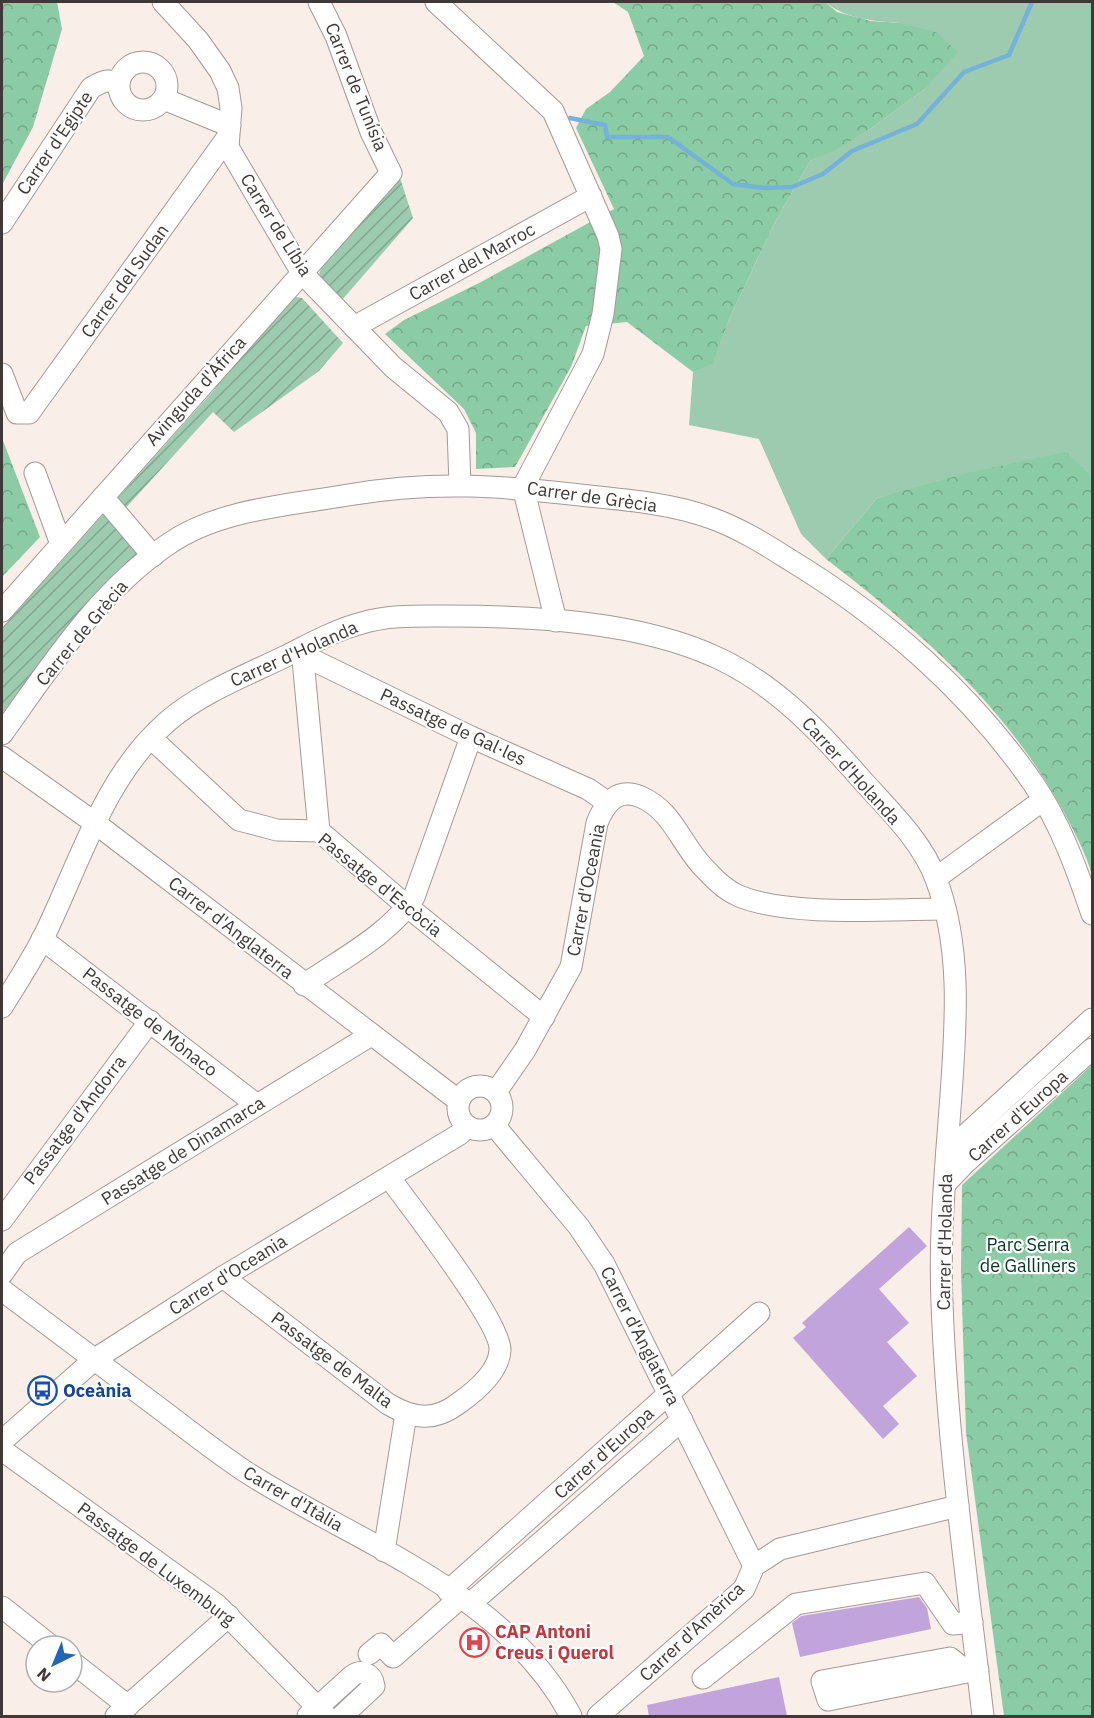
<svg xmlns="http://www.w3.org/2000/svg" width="1094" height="1718" font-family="'IBM Plex Sans',sans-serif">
<defs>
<pattern id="forest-crowns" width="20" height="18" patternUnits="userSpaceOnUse" patternTransform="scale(1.5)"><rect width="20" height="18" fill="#8bcca6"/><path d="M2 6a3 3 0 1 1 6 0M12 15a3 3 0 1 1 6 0" fill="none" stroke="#73a788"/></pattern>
<pattern id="garden-furrows" width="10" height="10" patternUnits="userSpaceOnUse" patternTransform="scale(1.5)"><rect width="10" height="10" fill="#9dcbaf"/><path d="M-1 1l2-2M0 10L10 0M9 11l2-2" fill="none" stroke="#81a68f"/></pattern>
</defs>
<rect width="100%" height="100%" fill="#faeee9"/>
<path fill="#9dcbaf" d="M825,2H1092V476L1066,453L877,498L826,559L801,534L759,439L689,425L693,372L713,363L730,317L775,222L810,161L834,150L872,128L926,88L900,23C873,21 846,19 825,2Z"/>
<g fill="url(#forest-crowns)">
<path d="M2,2H57L62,29L33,127L2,185Z"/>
<path d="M613,2H825L837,12L871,21L900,23L936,32L958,52L926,88L872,128L834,151L810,161L775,222L730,317L713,364L693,372L627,322L586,326L571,367L515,467L476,469V433L464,409L385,334L404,320L481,282L614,209L576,128L586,109L610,92L644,56L628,12Z"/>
<path d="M2,438L40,537L2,577Z"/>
<path d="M1066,452L1092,476V875C1085,850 1072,828 1060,805C1001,701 919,631 826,559L877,498L967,473Z"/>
<path d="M1092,1065V1716H1004L966,1432L961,1271L962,1185Z"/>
</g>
<g fill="url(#garden-furrows)">
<path d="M400,178L413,218L342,300L319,276L321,267Z"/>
<path d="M291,296L302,298L343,343L319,371L234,432L213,412L123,511L139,553L94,595L2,714V628L215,389L211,385Z"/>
</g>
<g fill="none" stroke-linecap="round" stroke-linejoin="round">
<path stroke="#75b2d9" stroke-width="4.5" d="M570,118L605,125L607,137H668L733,184L764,188L792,187L823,174L852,151L917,124L964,72L1009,55L1032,2"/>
</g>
<g fill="#c2a4dc">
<path d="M909,1227L927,1246L879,1289L909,1323L887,1342L917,1376L883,1406L899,1424L883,1439L793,1338L806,1327L802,1323Z"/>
<path d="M919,1597L927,1608L931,1629L800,1657L792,1623L801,1616Z"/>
<path d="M779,1677L787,1716H649L647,1705Z"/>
</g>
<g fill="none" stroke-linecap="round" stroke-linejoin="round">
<defs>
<g id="minor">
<path d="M163,2L198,40L220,71L228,88L231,108L228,147L302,273L393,367L448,412L458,429L460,485"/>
<path d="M436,2L553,111L608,236L611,249L603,314L593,354L523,487L556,621"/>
<circle cx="143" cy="86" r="24"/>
<path d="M164,99L230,126"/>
<path d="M2,223L91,88C101,82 107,78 118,84"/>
<path d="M354,327L591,196"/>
<path d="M2,374L17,413H29L227,138"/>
<path d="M35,473L61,544"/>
<path d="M103,497L153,556"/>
<path d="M2,611L391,173L371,132L336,36L319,2"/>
<path d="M302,649L313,660L471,737L588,789L607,802"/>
<path d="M302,649L319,831"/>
<path d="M2,734C50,667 99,590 170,543C220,509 290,505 348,495C435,480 503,486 589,496C629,500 673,504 711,518C739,528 765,544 790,560C884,617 970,692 1033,783C1060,822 1077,870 1092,914"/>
<path d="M151,738L239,820L277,830L319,831L408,907L544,1017"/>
<path d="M2,757L95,823L459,1101"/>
<path d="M936,878L1043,800"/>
<path d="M42,939L257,1105"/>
<path d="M304,985C341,959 389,935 414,897L471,737"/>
<path d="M2,1007C16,984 32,960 44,936C80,863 104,776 168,721C202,692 245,676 286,656C310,644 335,630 362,623C388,615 417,616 445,616C531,616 641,621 720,659C777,686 821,733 862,780C888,809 922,841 936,879C962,947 956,1024 951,1095C946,1164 939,1234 942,1303C947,1441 967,1579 983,1716"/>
<circle cx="480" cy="1108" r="22"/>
<path d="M496,1092L525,1050L571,967L597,823C605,803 617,787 641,797C674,811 682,848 707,871C716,881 727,891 739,896C789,917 889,909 945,909"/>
<path d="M494,1125L579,1227L604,1264L754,1566"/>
<path d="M947,1152L1092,1019"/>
<path d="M945,1184L964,1164L1092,1049"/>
<path d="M2,1220L150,1021"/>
<path d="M2,1274L17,1253L371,1035"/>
<path d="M223,1277L388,1404C414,1419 434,1422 459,1403C476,1391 499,1372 500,1350C501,1322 410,1206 389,1177"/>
<path d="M2,1290C51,1327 101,1364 151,1402C182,1425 213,1450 246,1472C360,1545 504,1591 571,1716"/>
<path d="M2,1441L95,1359L223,1277L460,1134L467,1126"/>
<path d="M2,1450L217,1605L326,1716"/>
<path d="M384,1551L406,1414"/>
<path d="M448,1591L759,1313"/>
<path d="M471,1603L682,1420"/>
<path d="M2,1607L51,1646"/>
<path d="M369,1654L381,1644L393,1657L460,1598"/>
<path d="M72,1662L128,1706"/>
<path d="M967,1672L950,1658L822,1681L828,1700L967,1672L978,1670"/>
<path d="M703,1678L796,1604L925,1583L953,1624L972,1622"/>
<path d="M116,1716L229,1616"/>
<path d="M308,1716L352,1676C361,1669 372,1673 374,1686L342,1716"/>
<path d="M598,1716L744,1589L754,1566L780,1549L958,1506"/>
</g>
</defs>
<use href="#minor" stroke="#a59995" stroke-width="23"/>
<use href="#minor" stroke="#fff" stroke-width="21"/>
</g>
<defs>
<symbol id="bus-ring" viewBox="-11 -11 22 22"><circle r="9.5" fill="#fefefe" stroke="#1a4fb4" stroke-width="1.5"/><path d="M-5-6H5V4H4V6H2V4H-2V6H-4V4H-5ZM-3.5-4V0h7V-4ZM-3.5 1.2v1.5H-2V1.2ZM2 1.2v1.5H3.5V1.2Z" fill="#1a4fb4"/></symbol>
<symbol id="hospital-ring" viewBox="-11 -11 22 22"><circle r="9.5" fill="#fefefe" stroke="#e0444e" stroke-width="1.5"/><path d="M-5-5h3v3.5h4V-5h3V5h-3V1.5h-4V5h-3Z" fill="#e0444e"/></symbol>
</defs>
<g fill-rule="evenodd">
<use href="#bus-ring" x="26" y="1374" width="33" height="33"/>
<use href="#hospital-ring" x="458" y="1626" width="33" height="33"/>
</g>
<g text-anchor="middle" stroke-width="4.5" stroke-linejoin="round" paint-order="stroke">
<g font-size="18" fill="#3e3937" stroke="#fefefe">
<text transform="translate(356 87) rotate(68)" y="6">Carrer de Tunísia</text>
<text transform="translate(55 143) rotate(-56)" y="6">Carrer d'Egipte</text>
<text transform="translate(276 225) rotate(58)" y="6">Carrer de Líbia</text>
<text transform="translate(472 262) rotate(-29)" y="6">Carrer del Marroc</text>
<text transform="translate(125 281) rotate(-54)" y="6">Carrer del Sudan</text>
<text transform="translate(196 391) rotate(-48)" y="6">Avinguda d'Àfrica</text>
<text transform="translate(592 497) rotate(8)" y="6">Carrer de Grècia</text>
<text transform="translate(82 633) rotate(-50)" y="6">Carrer de Grècia</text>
<text transform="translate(294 654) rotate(-24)" y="6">Carrer d'Holanda</text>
<text transform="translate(453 727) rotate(25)" y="6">Passatge de Gal·les</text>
<text transform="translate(851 771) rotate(48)" y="6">Carrer d'Holanda</text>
<text transform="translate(380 885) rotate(39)" y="6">Passatge d'Escòcia</text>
<text transform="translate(586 890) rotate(-79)" y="6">Carrer d'Oceania</text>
<text transform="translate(231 928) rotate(38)" y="6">Carrer d'Anglaterra</text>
<text transform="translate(150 1022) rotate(38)" y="6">Passatge de Mònaco</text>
<text transform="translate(1018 1116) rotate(-42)" y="6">Carrer d'Europa</text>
<text transform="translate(75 1120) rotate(-53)" y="6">Passatge d'Andorra</text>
<text transform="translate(183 1151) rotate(-32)" y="6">Passatge de Dinamarca</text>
<text transform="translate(945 1242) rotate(-89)" y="6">Carrer d'Holanda</text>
<text transform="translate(228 1275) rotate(-32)" y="6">Carrer d'Oceania</text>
<text transform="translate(640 1336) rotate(63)" y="6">Carrer d'Anglaterra</text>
<text transform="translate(332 1360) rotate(37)" y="6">Passatge de Malta</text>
<text transform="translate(604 1453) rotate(-42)" y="6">Carrer d'Europa</text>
<text transform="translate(293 1499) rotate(30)" y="6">Carrer d'Itàlia</text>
<text transform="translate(156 1564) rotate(37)" y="6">Passatge de Luxemburg</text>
<text transform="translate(692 1632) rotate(-43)" y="6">Carrer d'Amèrica</text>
</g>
<g font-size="18" fill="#003820" stroke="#fefefe">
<text x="1028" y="1251">Parc Serra<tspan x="1028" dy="21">de Galliners</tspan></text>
</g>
<g font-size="18" font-weight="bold" fill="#164399" stroke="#fefefe" text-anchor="start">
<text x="63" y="1397">Oceània</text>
</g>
<g font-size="18" font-weight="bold" fill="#be3a42" stroke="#fefefe" text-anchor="start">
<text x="495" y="1638">CAP Antoni<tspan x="495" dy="21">Creus i Querol</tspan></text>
</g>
</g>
<rect width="1094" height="1718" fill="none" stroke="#3e3937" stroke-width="6"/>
<g transform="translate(54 1664) rotate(223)"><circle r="28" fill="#fefefe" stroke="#b1afae" stroke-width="1.5"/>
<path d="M0-4.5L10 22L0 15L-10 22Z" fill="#2166b6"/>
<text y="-9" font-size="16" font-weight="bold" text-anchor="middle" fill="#3e3937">N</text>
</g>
</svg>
